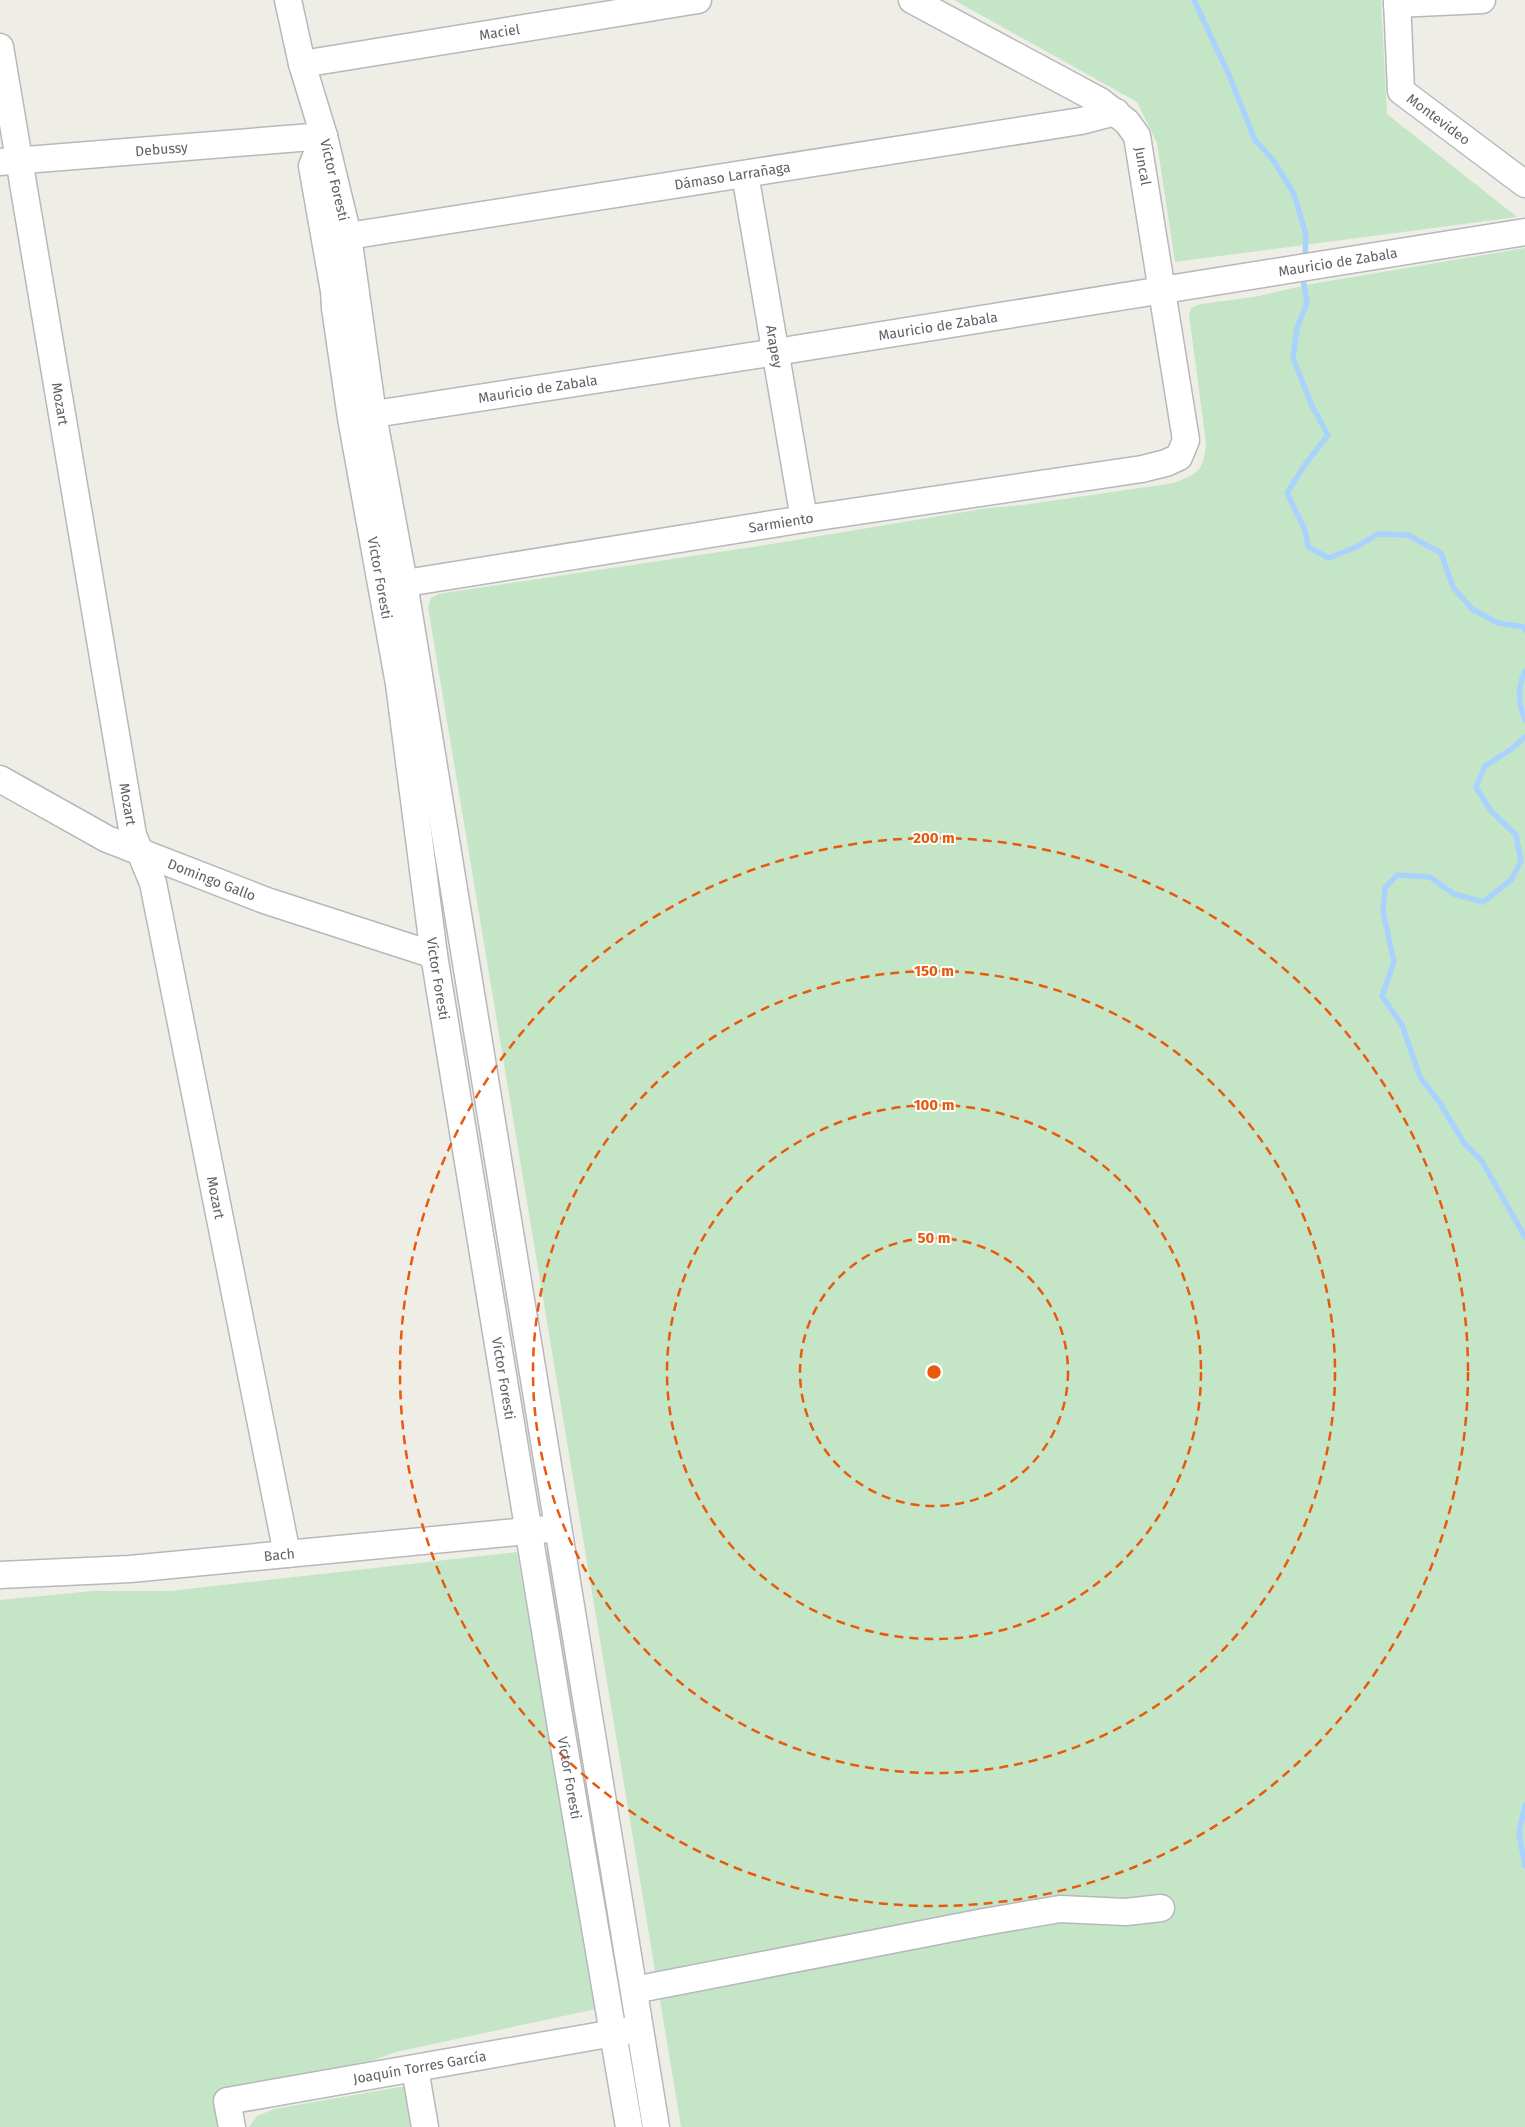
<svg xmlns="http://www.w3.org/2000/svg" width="1525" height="2127" font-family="'Fira Sans',sans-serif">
<rect width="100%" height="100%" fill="#efeee6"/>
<g fill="#c4e6c6">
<path d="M954,0H1381L1387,114L1517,217L1175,262L1157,143L1137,102Z"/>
<path d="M1525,248V2127H681L428,607L431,598L438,594L772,544L988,508L1023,505L1174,483C1198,473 1204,471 1206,443L1189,315L1191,308L1200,304L1254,297L1311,284Z"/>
<path d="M548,1550L557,1565L625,2018L617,2015L546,1555Z"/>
<path d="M517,1552L596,2009L396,2052L277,2096L244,2100L224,2127H0V1600L93,1591H170Z"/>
<path d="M406,2086L419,2127H249L257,2116L274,2109Z"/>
</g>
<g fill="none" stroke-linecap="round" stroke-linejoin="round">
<g stroke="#a9d3fd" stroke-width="5.5">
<path d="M1194,0L1229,75L1255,140L1273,160L1294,194L1306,235L1305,258"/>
<path d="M1303,278L1307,303L1297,328L1293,358L1312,406L1328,435L1304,466L1287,493L1305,530L1308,547L1329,558L1356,547L1378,534L1408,535L1441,553L1453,587L1472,609L1498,623L1524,627L1525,630"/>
<path d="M1525,671C1517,689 1518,703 1525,720"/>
<path d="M1525,737L1513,748L1485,766L1476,787L1491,811L1516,835L1521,861L1511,880L1483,902L1454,894L1430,877L1397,875L1385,888L1383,911L1394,962L1382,996L1402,1025L1420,1077L1440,1103L1464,1143L1482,1161L1525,1237"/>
<path d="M1525,1805L1519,1834L1525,1866"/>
</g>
<defs>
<g id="minor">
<path id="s1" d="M288,0L302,64L324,136L348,236L373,415L404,583L656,2127"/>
<path id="s2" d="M1397,0L1401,91L1525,184"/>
<path d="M1397,4L1482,0"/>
<path id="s3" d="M0,47L133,835L153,883L287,1554"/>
<path id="s4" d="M302,64L698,0"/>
<path id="s5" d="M324,136L312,166L334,291L335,308L351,418L399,684L434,955L561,1728L629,2127"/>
<path id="s6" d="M0,162L324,136"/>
<path id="s7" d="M745,174L804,519"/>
<path id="s8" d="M348,236L1081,121L1116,112"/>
<path id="s9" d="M355,417L776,352L1525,232"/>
<path id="s10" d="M387,586L804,519L1142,469L1166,463L1179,457L1186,440L1137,136L1127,122L1100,101L912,0"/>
<path id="s11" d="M0,779L107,839L267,901L434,955"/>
<path id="s12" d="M0,1575L130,1569L548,1529"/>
<path d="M634,1990L984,1922L1060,1909L1126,1912L1161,1908"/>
<path d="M415,2069L425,2127"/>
<path id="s13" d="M232,2127L227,2101L631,2030"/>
</g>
</defs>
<use href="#minor" stroke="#b6b8bc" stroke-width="29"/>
<use href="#minor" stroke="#fff" stroke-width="26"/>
</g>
<g fill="none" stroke="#e8590c" stroke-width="2.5" stroke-dasharray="9 6">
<circle cx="934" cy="1372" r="134"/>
<circle cx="934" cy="1372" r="267"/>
<circle cx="934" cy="1372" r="401"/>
<circle cx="934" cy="1372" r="534"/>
</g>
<g text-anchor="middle" stroke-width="4" stroke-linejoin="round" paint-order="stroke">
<g font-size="14" fill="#5e6166" stroke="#fff">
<text dy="5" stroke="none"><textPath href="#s4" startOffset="200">Maciel</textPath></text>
<text dy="5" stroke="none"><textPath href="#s2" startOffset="138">Montevideo</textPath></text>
<text dy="5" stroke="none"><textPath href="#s6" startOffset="162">Debussy</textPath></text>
<text transform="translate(1143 166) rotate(80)" y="5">Juncal</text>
<text dy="5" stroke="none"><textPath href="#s8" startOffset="389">Dámaso Larrañaga</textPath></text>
<text dy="5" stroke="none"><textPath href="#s1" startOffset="186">Víctor Foresti</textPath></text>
<text dy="5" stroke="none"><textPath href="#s9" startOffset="995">Mauricio de Zabala</textPath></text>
<text dy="5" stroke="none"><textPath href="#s9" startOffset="590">Mauricio de Zabala</textPath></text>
<text dy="5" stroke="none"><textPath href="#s7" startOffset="175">Arapey</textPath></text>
<text dy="5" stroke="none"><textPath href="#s9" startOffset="185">Mauricio de Zabala</textPath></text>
<text dy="5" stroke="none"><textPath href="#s3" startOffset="362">Mozart</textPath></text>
<text dy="5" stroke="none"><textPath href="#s10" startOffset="399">Sarmiento</textPath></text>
<text dy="5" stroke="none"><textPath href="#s5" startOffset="450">Víctor Foresti</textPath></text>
<text dy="5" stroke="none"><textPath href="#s3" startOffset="768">Mozart</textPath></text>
<text dy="5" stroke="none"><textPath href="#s11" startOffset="235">Domingo Gallo</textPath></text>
<text dy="5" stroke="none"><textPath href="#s5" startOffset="855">Víctor Foresti</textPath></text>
<text dy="5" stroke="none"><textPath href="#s3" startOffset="1172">Mozart</textPath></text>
<text dy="5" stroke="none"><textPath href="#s5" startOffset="1260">Víctor Foresti</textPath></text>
<text dy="5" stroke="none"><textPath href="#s12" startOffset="280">Bach</textPath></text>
<text dy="5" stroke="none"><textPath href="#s5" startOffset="1665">Víctor Foresti</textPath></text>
<text dy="5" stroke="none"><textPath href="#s13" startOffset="222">Joaquín Torres García</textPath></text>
</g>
</g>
<circle cx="934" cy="1372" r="8" fill="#e8590c" stroke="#fff" stroke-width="2.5"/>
<g font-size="15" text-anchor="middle" font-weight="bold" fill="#e8590c" stroke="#fff" stroke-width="4" stroke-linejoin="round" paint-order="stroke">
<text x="934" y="843">200 m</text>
<text x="934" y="976">150 m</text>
<text x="934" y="1110">100 m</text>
<text x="934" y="1243">50 m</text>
</g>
</svg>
